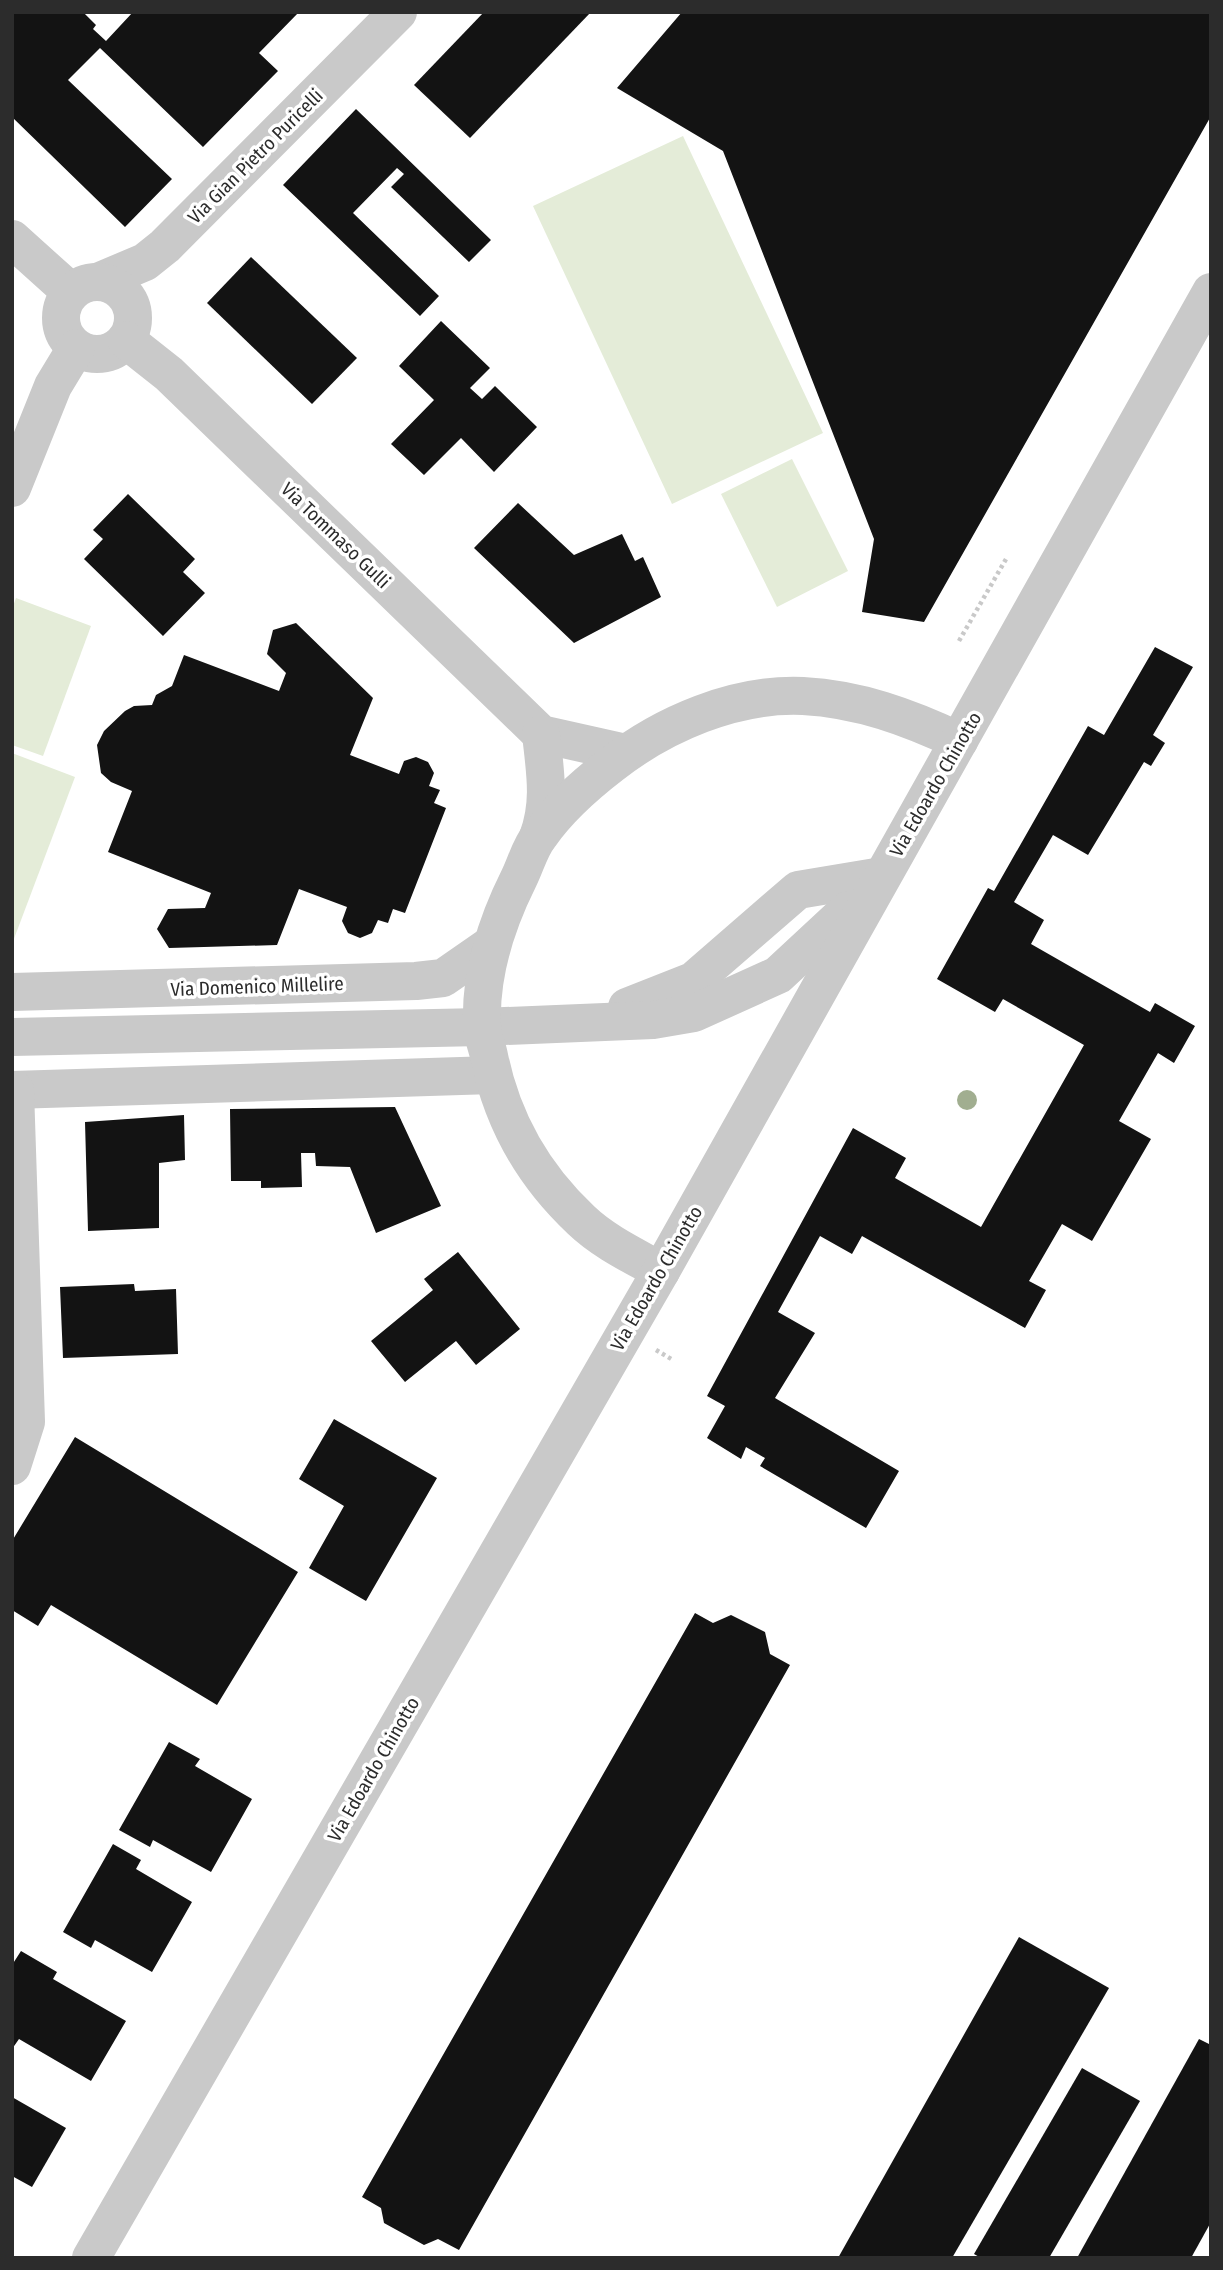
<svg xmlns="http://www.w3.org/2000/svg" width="1223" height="2270" font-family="'Fira Sans Condensed',sans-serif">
<rect width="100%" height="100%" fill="#fff"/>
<g fill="#e4ecd8">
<path d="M683,136L823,433L672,504L533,206Z"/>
<path d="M792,459L848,571L777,607L721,494Z"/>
<path d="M16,598L91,626L43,756L12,745V609Z"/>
<path d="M12,753L75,777L12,944Z"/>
</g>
<g fill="#131313">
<path d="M12,12H83L96,25L93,29L106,41L133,12H299L259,53L278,71L203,147L100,48L68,80L172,179L125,227L12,117Z"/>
<path d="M484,12H591L470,138L414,85Z"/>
<path d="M682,12H1211V116L924,622L862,612L874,539L723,151L617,88Z"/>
<path d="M356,109L491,240L469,262L391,187L404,174L397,168L353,213L439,296L420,316L283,185Z"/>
<path d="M251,257L357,358L312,404L207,303Z"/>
<path d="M441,321L490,368L470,388L482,399L495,386L537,427L494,472L461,438L424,475L391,444L434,400L399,366Z"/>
<path d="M128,494L195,559L183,572L205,593L163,636L84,559L103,539L93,530Z"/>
<path d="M518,503L574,555L622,534L635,561L643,557L661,597L574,643L474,548Z"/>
<path d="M296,623L373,698L350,755L399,774L404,761L416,757L428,762L434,773L429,786L440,790L434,803L446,808L405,913L393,909L388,923L378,920L372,933L360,938L348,933L342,921L347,907L299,889L277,945L169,948L157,929L168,909L205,908L211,893L108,852L132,791L111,782L101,773L97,745L104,731L125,711L134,706L152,705L156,695L172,686L184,655L279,691L286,673L267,654L273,630Z"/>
<path d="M1155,647L1193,667L1153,735L1165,743L1151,766L1144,762L1088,855L1053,835L1014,902L1044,920L1031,944L1150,1012L1155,1003L1195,1026L1174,1063L1158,1053L1119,1121L1151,1139L1092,1241L1062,1224L1029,1281L1046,1290L1025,1328L862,1236L852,1254L820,1236L778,1312L815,1333L775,1398L899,1471L866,1528L760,1466L765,1458L746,1447L741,1459L707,1438L725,1406L707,1396L853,1128L906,1158L895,1178L981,1227L1084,1045L1003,999L995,1012L937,979L988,888L994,891L1088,726L1104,735Z"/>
<path d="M395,1107L441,1206L376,1233L350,1167L316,1166L315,1153H301L302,1187L261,1188V1181H231L230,1109Z"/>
<path d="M184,1115L185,1160L159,1163V1228L88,1231L85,1122Z"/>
<path d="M458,1252L520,1329L476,1365L456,1341L405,1382L371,1341L433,1290L424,1279Z"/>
<path d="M134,1284L135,1291L176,1289L178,1354L63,1358L60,1287Z"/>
<path d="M334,1419L437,1478L366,1601L309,1568L344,1506L299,1479Z"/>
<path d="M75,1437L298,1572L217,1705L51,1605L38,1626L12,1610V1541Z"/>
<path d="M695,1613L713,1623L731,1615L765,1632L770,1654L790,1665L459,2250L438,2239L424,2245L384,2223L381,2208L362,2197Z"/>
<path d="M169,1742L200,1759L195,1766L252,1799L211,1872L153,1840L150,1847L119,1830Z"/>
<path d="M113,1844L141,1860L136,1869L192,1902L152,1972L95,1940L91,1948L63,1932Z"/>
<path d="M1019,1937L1109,1988L952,2258H838Z"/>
<path d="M21,1951L57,1972L53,1979L126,2021L91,2081L19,2039L12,2049V1965Z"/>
<path d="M1199,2039L1211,2045V2222L1191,2258H1077Z"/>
<path d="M1082,2068L1140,2101L1049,2258H981L974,2254Z"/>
<path d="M12,2097L66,2128L32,2187L12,2176Z"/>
</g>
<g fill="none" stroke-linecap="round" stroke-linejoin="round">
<g stroke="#c9c9c9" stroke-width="4.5" stroke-dasharray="3.5 3.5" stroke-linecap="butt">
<path d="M959,641L1006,559"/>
<path d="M656,1350L673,1360"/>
</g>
<g stroke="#c9c9c9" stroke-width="38">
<path d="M12,239L71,292"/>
<path d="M100,281L145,262L165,246L398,12"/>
<circle cx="97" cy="318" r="36"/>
<path d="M126,340L169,374L541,734L626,753"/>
<path d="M12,488L53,386L76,348"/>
<path d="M538,837C551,802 545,771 541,734"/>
<path d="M12,992L416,981L443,978L492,944"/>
<path d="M627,1007L693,981L798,890L882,876"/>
<path d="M12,1037L482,1027L653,1020L694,1013L778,975L848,910"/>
<path d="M12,1090L493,1075"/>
<path d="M661,1271C634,1256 604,1242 581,1220C534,1176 502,1120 489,1056C487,1046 482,1035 482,1025C480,973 496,924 519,878C526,864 530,847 540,835C559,808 585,785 611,765C663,724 735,693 803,696C859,699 908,717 959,741"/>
<path d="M12,1466L26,1422L15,1090"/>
<path d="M91,2258L661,1271L1211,292"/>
</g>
</g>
<circle fill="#a1ae90" cx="967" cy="1100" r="10"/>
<g text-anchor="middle" stroke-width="7" stroke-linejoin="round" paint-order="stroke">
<g font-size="19" fill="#2c2c2c" stroke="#fff">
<text transform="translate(255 156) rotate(-45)" y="7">Via Gian Pietro Puricelli</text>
<text transform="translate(336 535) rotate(44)" y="7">Via Tommaso Gulli</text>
<text transform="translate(935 784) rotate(-60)" y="7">Via Edoardo Chinotto</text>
<text transform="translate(257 986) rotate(-2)" y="7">Via Domenico Millelire</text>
<text transform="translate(656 1278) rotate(-60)" y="7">Via Edoardo Chinotto</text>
<text transform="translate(373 1769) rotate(-60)" y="7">Via Edoardo Chinotto</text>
</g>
</g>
<rect width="1223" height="2270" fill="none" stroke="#2c2c2c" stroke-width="28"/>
</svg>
